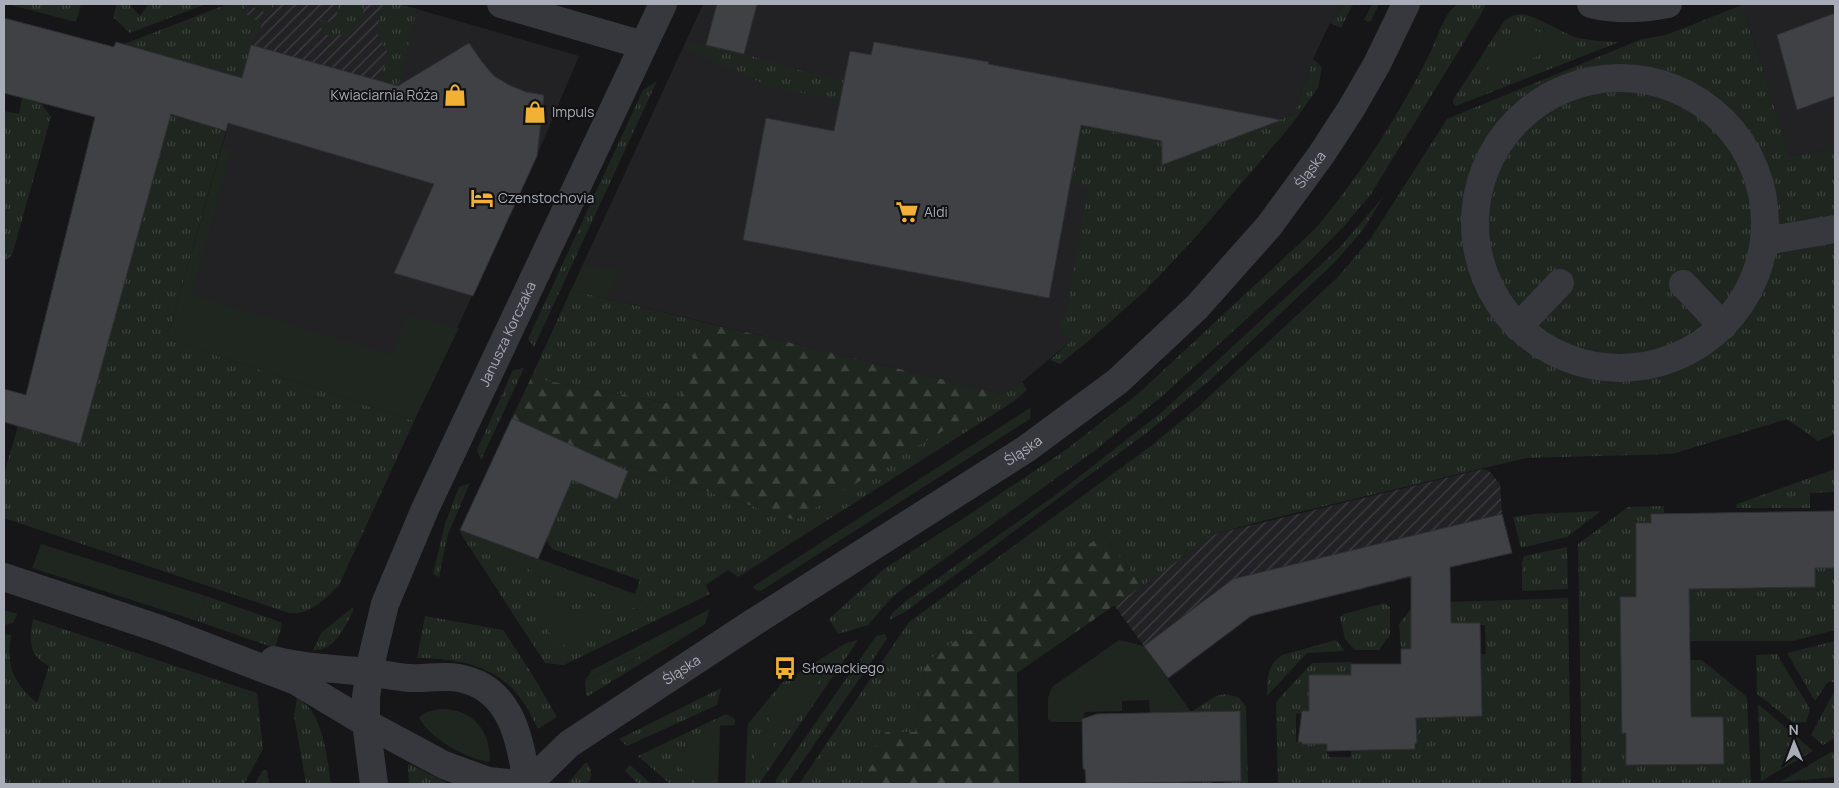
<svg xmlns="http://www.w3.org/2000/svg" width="1839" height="788" font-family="Manrope,sans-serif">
<defs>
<pattern id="industrial-furrows" width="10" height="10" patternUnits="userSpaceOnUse" patternTransform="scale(1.25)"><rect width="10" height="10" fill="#222225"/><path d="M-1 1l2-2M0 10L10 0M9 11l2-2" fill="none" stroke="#3f3f43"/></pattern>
<pattern id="grass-tufts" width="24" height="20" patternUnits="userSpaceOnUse" patternTransform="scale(1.25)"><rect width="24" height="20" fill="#1e261f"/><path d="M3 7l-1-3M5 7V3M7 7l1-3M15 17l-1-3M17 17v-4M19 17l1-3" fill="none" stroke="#3c433d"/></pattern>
<pattern id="forest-firs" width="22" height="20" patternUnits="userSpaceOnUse" patternTransform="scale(1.25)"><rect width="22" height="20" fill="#1e261f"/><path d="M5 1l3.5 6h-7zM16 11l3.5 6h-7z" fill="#3c433d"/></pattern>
</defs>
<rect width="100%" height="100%" fill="#161618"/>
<g fill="#222225">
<path d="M703,4H1345L1330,23L1313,59L1296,109L1298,113L1162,165L1071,341L1022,382L1004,394L571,290Z"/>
<path d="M1746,4H1835V149L1790,156L1742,5Z"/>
<path d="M417,9L579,56L535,160L414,421L167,339L242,78L396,96Z"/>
</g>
<g fill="url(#industrial-furrows)">
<path d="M247,4L267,13L277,4H397L417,9L396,96L242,78L251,45L262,23L242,13Z"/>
<path d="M1483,469L1489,471L1500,484L1502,514L1512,553L1246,617L1241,624L1168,679L1114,605L1215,534Z"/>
</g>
<g fill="url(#grass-tufts)">
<path d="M7,4H81L76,22Z"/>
<path d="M117,4H129L140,16L148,4H206L130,33L113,17Z"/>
<path d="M228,4H247L242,13L263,23L251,45L242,78L124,44Z"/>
<path d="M248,4H277L267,13Z"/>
<path d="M339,4H365C358,33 359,31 330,37L322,30L319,20L335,23Z"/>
<path d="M383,4H397L417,9L396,96L377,91L388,53L376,32Z"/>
<path d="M1345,4H1353L1341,28L1330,23Z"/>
<path d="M1458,4H1486L1480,16L1371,194L1345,225L1311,260L1160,398L1094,451L893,596L868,625L838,634L829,619L885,568L964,518L1067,449L1139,393L1315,229C1361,174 1400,114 1432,49C1439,34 1444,13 1458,4Z"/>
<path d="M1742,5L1790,156L1835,149V434L1818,441L1787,419L1672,454L1526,458L1266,520L1215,534L1142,586L1103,534L926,662L915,733L863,763L861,784H799L909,622L1151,446L1198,407L1338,277L1371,238L1447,119L1642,39L1666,35Z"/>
<path d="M1521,14C1539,17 1555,29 1572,36C1587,41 1604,41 1619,42L1456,106L1453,103V100L1504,21L1512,16Z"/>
<path d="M687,41L744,54L816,75L1144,138L1161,137L1163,165L1298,113L1296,109L1313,59L1322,67L1318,88L1292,124L1194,239L1145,291L1092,338L1060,364L1050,360L1071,341L1058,325L1065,314L1068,305L1088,187L1071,184L1078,143L906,113L771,87L684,48Z"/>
<path d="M657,81L534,347L528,339L643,90Z"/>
<path d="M22,98L41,103L51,117L12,255L4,262V111L19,114Z"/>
<path d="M167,113L226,131L167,339L414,421L339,585C326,598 310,616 289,613L4,518V474L18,426L80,443L167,129Z"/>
<path d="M1384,196L1362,231L1336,261L1210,380L1149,431L905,612L889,620L892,613L907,600L1057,494L1162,412L1340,247Z"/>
<path d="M571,290L703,322L680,405L531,378Z"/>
<path d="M524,368L481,460L477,450L513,370Z"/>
<path d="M1022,382L1027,390L1013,402L738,577L728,570L706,585L710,594L564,665L545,663L461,534L460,530L635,594L640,580L552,549L544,537L549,533L584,451L795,520Z"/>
<path d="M1835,469V492L1810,493V508H1736L1737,504Z"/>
<path d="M470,483L448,534L439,577L433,574L445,524L459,487Z"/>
<path d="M1664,506V513L1651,514V523H1636V555L1642,597L1620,598L1622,733H1626V765L1724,764L1723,717H1691L1690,660H1702L1747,697L1751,784H1582L1578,544L1628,507Z"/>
<path d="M1601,511L1567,537L1521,548L1513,517L1535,514Z"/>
<path d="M1567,547L1568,589L1522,591V563L1524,556Z"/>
<path d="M1815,568H1835V630L1793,641H1690L1689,589L1815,587Z"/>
<path d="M206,596L280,622L282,625L275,648L197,621Z"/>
<path d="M1568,598L1571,784H1278L1276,702L1312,663L1351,662V675L1309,676V711H1302V713L1296,714V742H1302L1303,744H1327V754H1329V757H1351V751L1374,750V744L1386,750L1415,749L1417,743L1416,711L1482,709L1481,654H1486L1485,625H1480V623H1451V617L1411,618V649H1401L1399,624L1416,603Z"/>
<path d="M1384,603L1390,607V635L1379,650H1355L1345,639L1340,617L1344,614Z"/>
<path d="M352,608L354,609C346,625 335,652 313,650L321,633Z"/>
<path d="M4,610L17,614L13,623L4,625Z"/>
<path d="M425,616L503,630L532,674L557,717L538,729C533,720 529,710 523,702C500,666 457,658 417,658Z"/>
<path d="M33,619L257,693L263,749L244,784H4V634L11,635C6,666 13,683 37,703L49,666C28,656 29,640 33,619Z"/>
<path d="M691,633L588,696L586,695L585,681Z"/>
<path d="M885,634L887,639L787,784H775L777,778L876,636Z"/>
<path d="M858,640L759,784H745L748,724L781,684L846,643Z"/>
<path d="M1336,640L1345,651L1307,653L1267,696C1267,679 1267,665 1282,655Z"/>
<path d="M1835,641V682H1828L1815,701L1787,653Z"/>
<path d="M1777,654L1810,709L1806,722L1794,723L1757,694L1756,655Z"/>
<path d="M721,688L717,705L627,746L619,739Z"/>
<path d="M1835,690V738L1823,745L1811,735Z"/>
<path d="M1226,694L1238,697L1246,706L1248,784H1224V782L1241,781L1240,711L1191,712L1216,696Z"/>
<path d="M297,698C324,712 327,758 331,784H306L294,715Z"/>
<path d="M1758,704L1813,751L1761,781Z"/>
<path d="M726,714L735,719V725L720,726L718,784H670L638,756Z"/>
<path d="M1831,752H1835V777L1780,782Z"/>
<path d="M585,763H587C593,770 592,778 587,784H567Z"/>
<path d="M410,764L449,784H409L408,765Z"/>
<path d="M630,765L651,784H639L625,771Z"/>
<path d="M267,770L269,784H255L262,771Z"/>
<rect x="1152" y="782" width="61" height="2"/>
</g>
<g fill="url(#forest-firs)">
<path d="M703,322L1004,394L795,520L584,451L512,418L531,378L679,405Z"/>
<path d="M1103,534L1142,586L1017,673L1019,784H861L863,763L886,732H915L926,662Z"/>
</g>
<g fill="#1e261f">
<path d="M1372,4H1379L1371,21L1368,22L1364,20Z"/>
<path d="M1520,25L1567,43L1480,81Z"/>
<path d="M222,146L232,148L192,294L392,355L406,315L459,328L414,421L167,339Z"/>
<path d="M584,265L620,270L607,299L571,290Z"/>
<path d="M1031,407L1030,419L761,591L756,590L752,587Z"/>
<path d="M486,540L643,597L639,610L481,552Z"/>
<path d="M41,544L206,596L197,621L32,568Z"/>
<path d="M524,595L615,623L559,647Z"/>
<path d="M710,609L705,624L691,633L585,681L592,670Z"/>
<path d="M1119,640L1144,646L1191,712L1150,714L1149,700L1122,701V711L1085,712L1082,722H1052L1048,719V698L1052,687Z"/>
<path d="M829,668L766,754L763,769L754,773L753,762L771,714L816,670Z"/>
<path d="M439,709C472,708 490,729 490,761L488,762C466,758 428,738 419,717L427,712Z"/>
<path d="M719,735L718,784H697L672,759Z"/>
</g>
<g fill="#404145" stroke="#303034">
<path d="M717,4H757L744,54L706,45Z"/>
<path d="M1835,13V96L1797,110L1777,35Z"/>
<path d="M4,18L114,47L116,42L242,78L251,45L398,86L469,43L482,62L494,76L509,85L526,92L544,95L537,156L473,296L394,273L434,184L228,123L226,131L171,114L80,444L4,422V389L26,395L95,117L4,93Z"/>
<path d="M874,42L989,62L988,64L1281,120L1162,165V141L1081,125L1049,298L743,240L766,118L834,131L850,51L871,55Z"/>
<path d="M512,418L628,471L617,499L572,480L538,559L460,530Z"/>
<path d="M1835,511V568H1815V587L1689,589L1691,717H1723L1724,764L1626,765V733H1622L1620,597H1636V523H1651V514Z"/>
<path d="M1502,514L1512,553L1450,567L1451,623H1480L1482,716L1416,718L1417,743L1415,744V749L1327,751V744H1302V742H1298L1302,711H1309V675H1351V664H1401V649H1411V576L1251,616L1168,678L1144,646L1233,579Z"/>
<path d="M1240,711L1241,781L1086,784L1085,769H1083L1082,719L1097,714Z"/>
</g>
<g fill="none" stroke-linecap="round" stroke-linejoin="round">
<g stroke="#37383d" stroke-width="28">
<path d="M501,4L643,45"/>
<path d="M1591,4C1617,11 1642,9 1668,4"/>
<circle cx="1620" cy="223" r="145"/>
<path d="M1765,241L1835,229"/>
<path d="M1683,284L1723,326"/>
<path d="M1518,327L1560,283"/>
<path d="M4,577L160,629L296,681L366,723L444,765L488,781L519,784"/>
<path d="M274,660C305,668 336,669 368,672C382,674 396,677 410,678C426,679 442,675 459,678C512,688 520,740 527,784"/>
<path id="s1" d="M374,784L366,723V697L372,658L385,604L425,509L663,4"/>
<path id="s2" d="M528,784L569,744L751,624L1026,449L1118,381L1197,307L1269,226L1321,155L1351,109L1377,64L1406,4"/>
</g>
</g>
<defs>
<symbol id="shop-bare" viewBox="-9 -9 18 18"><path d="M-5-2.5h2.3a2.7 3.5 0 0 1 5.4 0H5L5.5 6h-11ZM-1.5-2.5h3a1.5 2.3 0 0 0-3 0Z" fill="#f2b134" stroke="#111113" stroke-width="2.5" paint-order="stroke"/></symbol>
<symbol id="hotel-bare" viewBox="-9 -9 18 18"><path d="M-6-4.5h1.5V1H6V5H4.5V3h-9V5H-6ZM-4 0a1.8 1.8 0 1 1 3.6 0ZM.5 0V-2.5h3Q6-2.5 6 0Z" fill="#f2b134" stroke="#111113" stroke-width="2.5" paint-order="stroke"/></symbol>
<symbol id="supermarket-bare" viewBox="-9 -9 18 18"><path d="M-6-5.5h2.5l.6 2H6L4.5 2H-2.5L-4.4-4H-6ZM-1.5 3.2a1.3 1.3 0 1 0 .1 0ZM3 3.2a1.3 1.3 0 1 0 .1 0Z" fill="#f2b134" stroke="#111113" stroke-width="2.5" paint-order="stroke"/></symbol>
<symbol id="bus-bare" viewBox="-9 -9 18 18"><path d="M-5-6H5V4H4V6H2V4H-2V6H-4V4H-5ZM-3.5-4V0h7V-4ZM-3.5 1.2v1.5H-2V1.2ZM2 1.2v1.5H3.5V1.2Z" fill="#f2b134" stroke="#111113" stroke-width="2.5" paint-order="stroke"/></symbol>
</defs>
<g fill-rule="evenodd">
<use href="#shop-bare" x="439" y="79" width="32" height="32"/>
<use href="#shop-bare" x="519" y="96" width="32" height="32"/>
<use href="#hotel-bare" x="466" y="182" width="32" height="32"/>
<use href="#supermarket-bare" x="891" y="196" width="32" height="32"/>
<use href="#bus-bare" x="769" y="652" width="32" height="32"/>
</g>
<g text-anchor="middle" stroke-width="4" stroke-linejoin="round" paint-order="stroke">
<g font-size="14" fill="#a8adb8" stroke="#111113" text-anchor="start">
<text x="438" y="100" text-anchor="end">Kwiaciarnia Róża</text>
<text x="552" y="117">Impuls</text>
<text x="498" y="203">Czenstochovia</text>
<text x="924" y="217">Aldi</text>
<text x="802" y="673">Słowackiego</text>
</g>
<g font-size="14" fill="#a8adb8" stroke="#111113">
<text dy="5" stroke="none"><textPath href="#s2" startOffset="1002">Śląska</textPath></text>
<text dy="5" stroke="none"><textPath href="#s1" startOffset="479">Janusza Korczaka</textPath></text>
<text dy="5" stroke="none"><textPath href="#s2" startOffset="598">Śląska</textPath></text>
<text dy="5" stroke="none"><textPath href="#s2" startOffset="192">Śląska</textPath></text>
</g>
</g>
<rect width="1839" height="788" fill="none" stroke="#a8adb8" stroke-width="10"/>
<g transform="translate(1794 743) rotate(359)" stroke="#111113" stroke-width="4" paint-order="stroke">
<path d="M0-4L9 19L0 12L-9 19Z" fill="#a8adb8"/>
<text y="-8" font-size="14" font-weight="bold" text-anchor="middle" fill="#a8adb8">N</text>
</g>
</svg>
